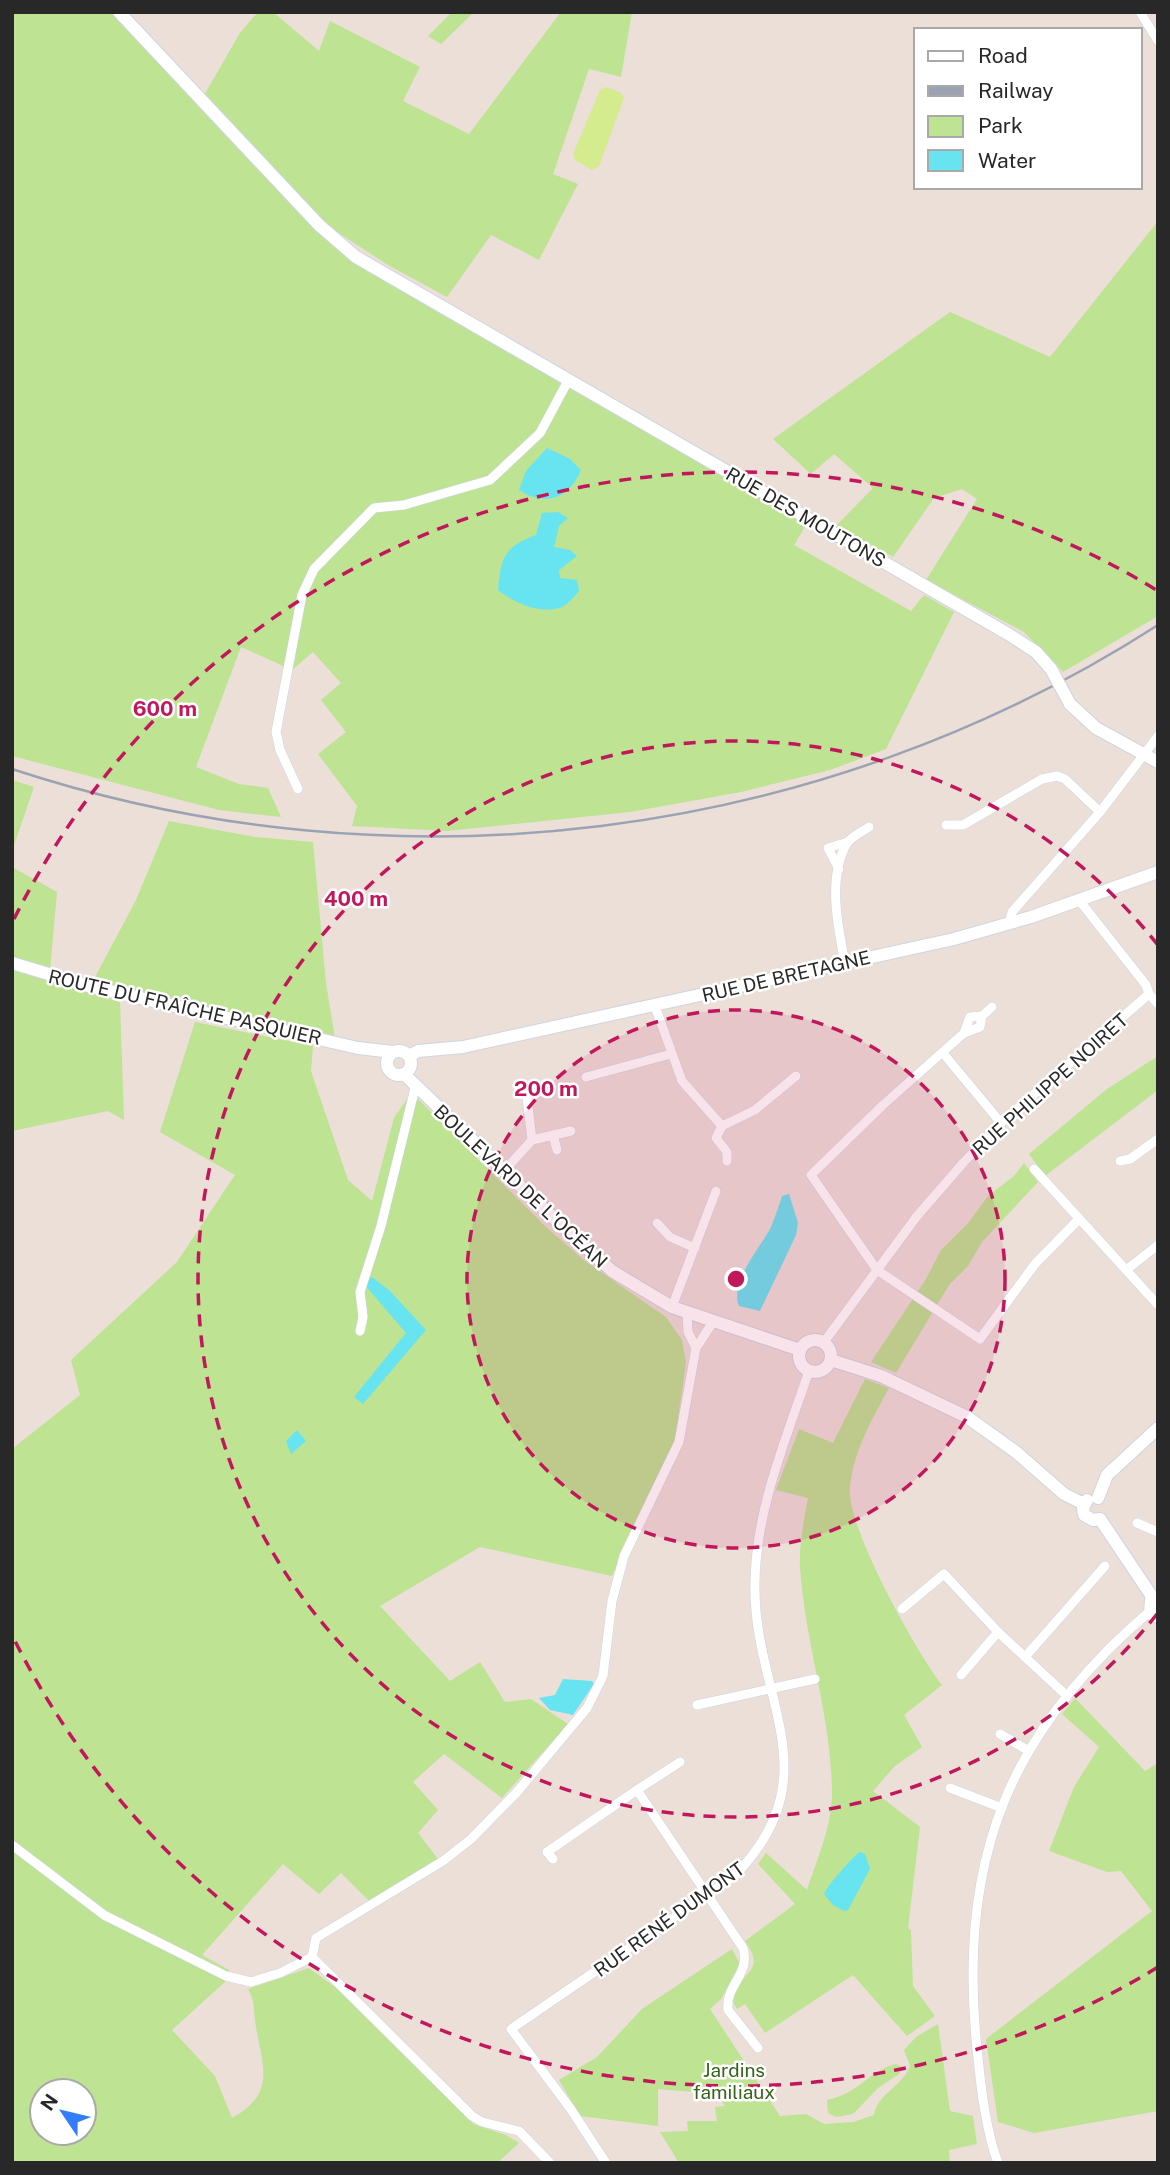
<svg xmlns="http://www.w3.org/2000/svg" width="1170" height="2175" font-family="'Public Sans',sans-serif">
<rect width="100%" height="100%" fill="#ebdfd8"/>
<g fill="#bde393" fill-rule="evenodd">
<path d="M12,12H119L356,257L806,525L794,545L911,611L924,595L954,612L886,749L830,770L741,792L630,812L447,831L352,826L357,806L318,754L346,732L321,700L341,683L313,652L292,670L241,647L196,767L239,784L268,788L281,817L219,810L12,756Z"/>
<path d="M258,12H273L319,51L330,21L420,67L403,101L469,134L561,12H632L621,77L589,69L553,174L578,184L539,260L491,235L447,297L388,265L325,224L203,97L240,33Z"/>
<path d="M452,12H474L441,44L428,36Z"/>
<path d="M1158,221V616L1063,672L1024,632L926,580L977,499L962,489L934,498L893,557L836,526L873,488L834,454L811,474L773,439L950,312L1050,357Z"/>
<path d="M12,780L34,787L12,851Z"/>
<path d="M169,821L255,837L313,842L326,983L335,1038L93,981L136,900Z"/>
<path d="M12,867L57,892L50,971L12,957Z"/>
<path d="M12,969L120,1002L124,1120L108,1111L12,1131Z"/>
<path d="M195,1022L313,1046L311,1071L348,1180L372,1201L394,1118L407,1099L416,1097L546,1227L585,1261L666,1317L682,1340L686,1363L674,1446L612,1576L480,1547L380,1606L450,1681L480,1662L505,1702L531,1699L568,1724L502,1798L444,1754L413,1782L438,1810L418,1833L438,1859L369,1901L341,1873L319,1894L283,1864L202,1955L229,1970L226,1981L172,2030L215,2076L232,2118C276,2094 263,2067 256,2027C253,2012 256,2002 248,1989L309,1968L339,1990L392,2039L473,2124L506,2135L519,2143L497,2163H12V1449L80,1395L71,1360L177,1262L235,1175L160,1132ZM42,2091H84V2133H42Z"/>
<path d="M1158,1056V1090L1045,1176L1029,1154L1107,1089Z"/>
<path d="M1024,1163L1038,1182L982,1242L968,1266L949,1285L896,1373L871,1362L926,1279L941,1250L969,1222L988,1196L1014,1176Z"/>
<path d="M865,1379L889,1388C872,1420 854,1449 850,1487C845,1525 917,1653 942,1685L904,1715L922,1747L895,1766L873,1791L920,1827L908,1928L911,1930L913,1986L935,2016L907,2036L853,1975L765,2033L745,2004L737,2009L732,2000C739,1971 768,1973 745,1941L795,1904L758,1864L766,1853L807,1890C817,1859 833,1824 832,1791C831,1715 805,1643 800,1567C799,1544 804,1520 808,1498L776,1490L799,1429L833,1443Z"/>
<path d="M1075,1698L1145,1771L1158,1763V2111L1034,2133L998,2122L986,2039L1152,1911L1121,1871L1107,1872L1049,1851L1074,1787L1099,1747L1062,1714Z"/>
<path d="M732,1949L740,1964L721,1999L710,2009L780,2116L806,2114L824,2124L853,2122L874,2115C878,2093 902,2087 910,2066L904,2050L916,2037L938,2024L950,2111L973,2116L977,2144L949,2150L950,2163H679L660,2132L688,2131L687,2121H717L715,2107L725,2106L718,2094L658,2089V2126L580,2116L559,2080L597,2057L642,2009Z"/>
<path d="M896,2064L902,2067L899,2074L878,2088L853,2114L836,2117L828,2113L827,2100C860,2093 868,2071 896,2064Z"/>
</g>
<path fill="#d4eb8e" d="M606,87L621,93L624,98L599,166L592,170L575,160L573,154L600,90Z"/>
<g fill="#68e4f0">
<path d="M547,448L570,459L581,470C569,499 545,507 519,490L526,471Z"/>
<path d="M558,512L568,518L559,526L554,547L570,550L577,556L559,570L560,578L577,580L579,591C575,596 568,604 562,607C540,615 514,603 498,590C501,557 504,547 536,535L542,513Z"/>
<path d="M789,1194L798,1223L796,1235L760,1311L739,1306C729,1282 761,1247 771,1227C775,1217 779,1206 782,1196Z"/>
<path d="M372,1277L390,1291L426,1330L363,1404L354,1397L406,1333L364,1284Z"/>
<path d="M297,1430L306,1441L291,1454L286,1441Z"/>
<path d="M563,1679L592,1681L594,1684L573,1715L550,1710L539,1698L555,1695Z"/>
<path d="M860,1852L865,1854L870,1869L848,1910L844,1911L833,1905L824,1894C827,1886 852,1857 860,1852Z"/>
</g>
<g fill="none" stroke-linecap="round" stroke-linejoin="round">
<defs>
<g id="street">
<path d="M1140,12L1158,41"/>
<path d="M298,789L280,750L276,732L302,595L314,569L374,508L404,505L490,480L540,433L569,379"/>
<path d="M946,825H963L1042,779L1057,776L1065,779L1100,812"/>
<path d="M839,869L828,848L848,842"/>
<path d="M1079,900L1146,985L1149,994"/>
<path d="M1009,924L1012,912L1100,812L1158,736"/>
<path d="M845,963C838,927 827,878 847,843C851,837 863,831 869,827"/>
<path d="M655,1006L682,1081L722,1126L716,1138L727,1152V1161"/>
<path d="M992,1007L982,1016L970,1017L964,1033L883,1105L811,1175L877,1270L980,1339L1035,1264L1079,1219"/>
<path d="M964,1033L980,1027L982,1016"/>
<path d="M943,1053L1001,1123"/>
<path d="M586,1077L671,1054"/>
<path d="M526,1089L532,1140L571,1131"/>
<path d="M722,1126L755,1110L796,1076"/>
<path d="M553,1135L557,1150"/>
<path d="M1120,1161L1130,1159L1158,1139"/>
<path d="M1034,1169L1158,1305"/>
<path d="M504,1171L532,1140"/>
<path d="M657,1223L670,1237L695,1248"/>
<path d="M1126,1270L1158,1245"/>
<path d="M672,1307L716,1191"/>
<path d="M687,1312L688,1332L696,1348"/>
<path d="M360,1331L363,1317L360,1292L381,1226L415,1088"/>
<path d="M824,1342L917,1216L964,1162L1001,1123L1149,994L1158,1004"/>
<path d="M1137,1523L1158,1532"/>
<path d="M902,1609L944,1574L998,1632L1066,1695"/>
<path d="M1025,1657L1105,1566"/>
<path d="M961,1675L998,1632"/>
<path d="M697,1705L815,1679"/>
<path d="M1000,1734L1029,1751"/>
<path d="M680,1762L637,1790L743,1948C751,1974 725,1985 728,2010L758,2048"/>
<path d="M950,1788L1002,1808"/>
<path d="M12,1845L104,1915L226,1976L251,1982L280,1973L312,1957"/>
<path d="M553,1859L547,1852L637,1790"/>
<path d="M550,2163L519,2131L482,2122L472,2116L312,1957L316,1938L443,1861L471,1839L517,1792L587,1708L603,1676L612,1601L624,1556L679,1442L696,1348L713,1322"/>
<path d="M606,2163L570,2108L511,2029L733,1877C835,1776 752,1696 755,1582C756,1509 786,1439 809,1371"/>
<path d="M998,2163C984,2125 980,2078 976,2038C959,1856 1011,1730 1149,1612"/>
</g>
<g id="secondary">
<path d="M119,12L319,225L356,257L1008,634L1036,652L1051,669"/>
<path d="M1070,704L1096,728L1158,762"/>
<path d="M12,963L92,987L358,1048L393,1052"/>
<circle cx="399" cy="1063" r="12"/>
<path d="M409,1056L418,1051L463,1047L954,939L1031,917L1158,872"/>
<path d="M404,1074L546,1211L612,1271L672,1307L800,1350"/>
<circle cx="815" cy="1356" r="16"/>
<path d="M831,1360L881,1376L967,1417L1016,1452L1064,1494L1084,1504"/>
<path d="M1098,1498L1107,1475L1158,1428"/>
<path d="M1087,1500L1083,1508L1084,1515L1093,1520L1100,1519"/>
<path d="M1100,1519L1153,1598"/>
<path d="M1158,1597L1151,1600L1150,1614L1158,1617"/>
</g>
</defs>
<use href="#street" stroke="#ced5e1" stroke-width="10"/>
<use href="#secondary" stroke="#ced5e1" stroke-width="14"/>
<use href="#street" stroke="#fff" stroke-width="9"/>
<use href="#secondary" stroke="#fff" stroke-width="12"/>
<path stroke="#9ba3b3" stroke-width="2.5" d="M12,769C394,895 819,843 1158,625"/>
<defs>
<path id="secondary-bridge" d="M1051,669L1070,704"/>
</defs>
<use href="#secondary-bridge" stroke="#ced5e1" stroke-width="14" stroke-linecap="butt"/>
<use href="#secondary-bridge" stroke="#fff" stroke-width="12"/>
</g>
<circle cx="736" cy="1279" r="269" fill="#c2185b" fill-opacity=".12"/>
<g fill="none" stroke="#c2185b" stroke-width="3.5" stroke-dasharray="12 9">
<circle cx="736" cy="1279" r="269"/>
<path d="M1157 1614A538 538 0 1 1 1157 944"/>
<path d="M1158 1967A807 807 0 0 1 14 1639M14 919A807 807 0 0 1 1158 591"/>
</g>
<g text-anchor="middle" stroke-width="5" stroke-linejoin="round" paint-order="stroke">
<g font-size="19" fill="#282828" stroke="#fff">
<text transform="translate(806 517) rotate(30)" y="7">RUE DES MOUTONS</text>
<text transform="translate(786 976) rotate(-13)" y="7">RUE DE BRETAGNE</text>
<text transform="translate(185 1007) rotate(13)" y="7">ROUTE DU FRAÎCHE PASQUIER</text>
<text transform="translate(1050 1084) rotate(-42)" y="7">RUE PHILIPPE NOIRET</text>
<text transform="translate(521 1186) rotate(43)" y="7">BOULEVARD DE L'OCÉAN</text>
<text transform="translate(669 1919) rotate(-36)" y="7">RUE RENÉ DUMONT</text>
</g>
<g font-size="19" fill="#356418" stroke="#fff">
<text x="734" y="2077">Jardins<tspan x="734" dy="22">familiaux</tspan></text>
</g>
</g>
<circle cx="736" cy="1279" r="10" fill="#c2185b" stroke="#fff" stroke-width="3.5"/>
<g font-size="21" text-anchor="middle" font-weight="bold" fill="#c2185b" stroke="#fff" stroke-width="5" stroke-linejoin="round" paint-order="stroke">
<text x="165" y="716">600 m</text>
<text x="356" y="906">400 m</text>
<text x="546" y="1096">200 m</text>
</g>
<rect width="1170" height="2175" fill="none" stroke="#282828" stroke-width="28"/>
<rect x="914" y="28" width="228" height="161" fill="#ffffff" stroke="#a9a9a9" stroke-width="2"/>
<rect x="928" y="51" width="35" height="10" fill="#ffffff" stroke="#a9a9a9" stroke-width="2"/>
<text x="978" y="63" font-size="21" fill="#282828">Road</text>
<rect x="928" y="86" width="35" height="10" fill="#9ba3b3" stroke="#a9a9a9" stroke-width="2"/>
<text x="978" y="98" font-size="21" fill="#282828">Railway</text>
<rect x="928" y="116" width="35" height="21" fill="#bde393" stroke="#a9a9a9" stroke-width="2"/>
<text x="978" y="133" font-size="21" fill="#282828">Park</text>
<rect x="928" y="150" width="35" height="21" fill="#68e4f0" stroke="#a9a9a9" stroke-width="2"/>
<text x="978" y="168" font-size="21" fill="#282828">Water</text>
<g transform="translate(63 2112) rotate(305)"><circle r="33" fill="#ffffff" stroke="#a9a9a9" stroke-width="2"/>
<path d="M0-5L12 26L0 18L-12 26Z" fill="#337dfd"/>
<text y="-10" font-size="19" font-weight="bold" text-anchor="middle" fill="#282828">N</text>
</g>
</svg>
